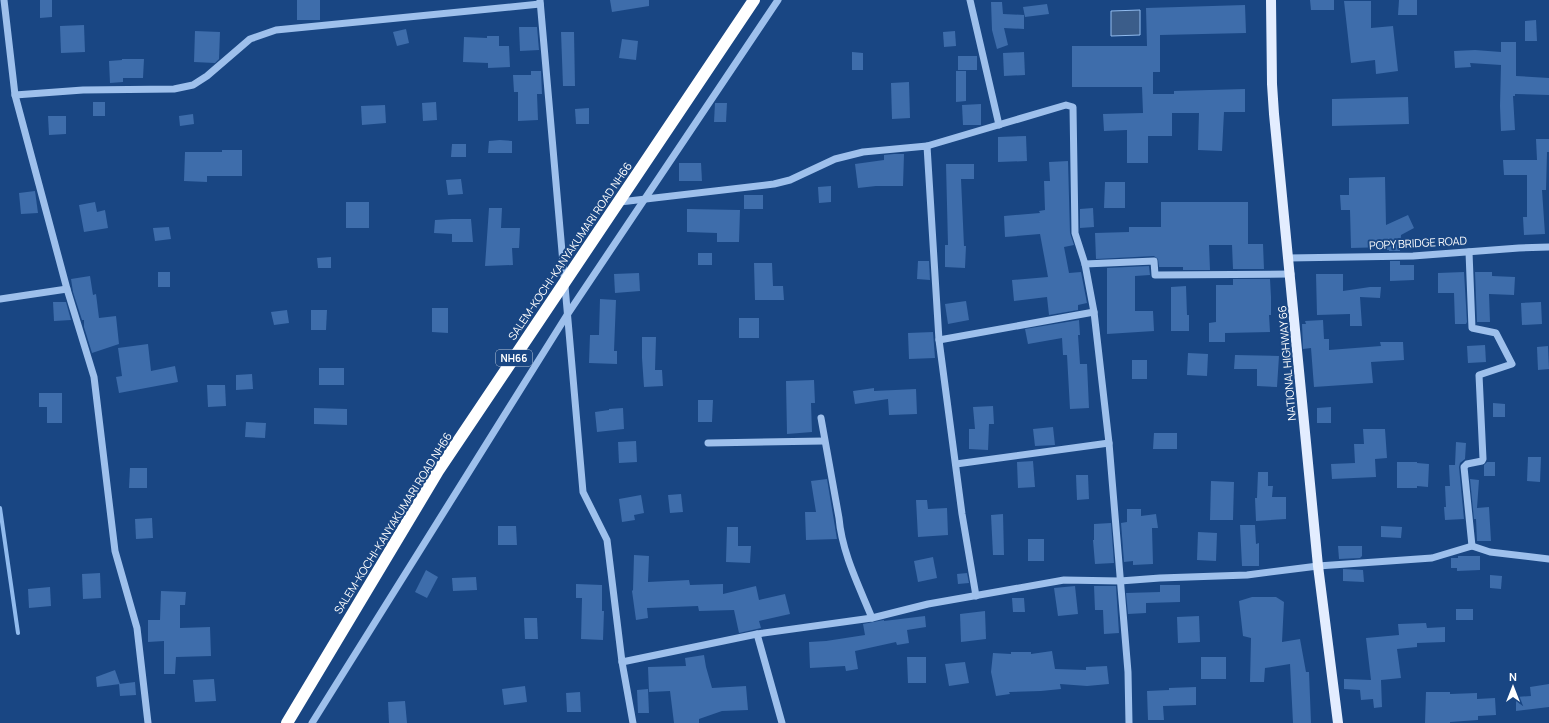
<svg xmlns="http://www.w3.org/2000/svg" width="1549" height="723" font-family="Manrope,sans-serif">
<rect width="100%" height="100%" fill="#194683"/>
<path fill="#3b5d8a" stroke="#91bbee" d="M1140,10V35L1111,36V11Z"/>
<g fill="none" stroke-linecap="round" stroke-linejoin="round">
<path stroke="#91bbee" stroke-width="4" d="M0,508L18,633"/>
</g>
<g fill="#3e6dab">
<path d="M40,0H52V17L40,18Z"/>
<rect x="297" y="0" width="23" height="20"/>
<path d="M610,0H649V6L612,12Z"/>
<path d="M1310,0H1334V10H1311Z"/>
<path d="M1399,0H1417V15H1398Z"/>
<path d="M1344,1H1371V28L1393,26L1398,71L1376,74L1375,60L1351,63Z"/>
<path d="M991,2H1002L1003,14L1024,15V29L1004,28L1008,45L997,49L992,30Z"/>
<path d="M1047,4L1049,14L1025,17L1023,7Z"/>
<path d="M1245,5L1246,33L1160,35V72H1153V94H1174V91L1245,89V112H1224L1222,151L1198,150L1199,113H1172V136H1148V163H1127V130L1104,131L1103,114L1143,113L1142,87H1072V46H1147L1146,8Z"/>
<path d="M1536,20L1537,41H1525V21Z"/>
<path d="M84,25L85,52L61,53L60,26Z"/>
<path d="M519,27H537L539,50L520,51Z"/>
<path d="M406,29L409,43L397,46L393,32Z"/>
<path d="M195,31L220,32L219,59L215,63L194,62Z"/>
<path d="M955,31L956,46L944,47L943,32Z"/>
<path d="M561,32H574L575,86H563Z"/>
<path d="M487,36H499V46H509L510,67L488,68V63L463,62L464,37L487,38Z"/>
<path d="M622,39L638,41L636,60L619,58Z"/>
<path d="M1501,42H1516V76L1549,78V95L1515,94V96H1513L1515,130L1501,131L1500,106L1501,65L1470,63L1471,67L1455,68L1454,51L1475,50L1501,52Z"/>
<path d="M852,52L863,53V70H852Z"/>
<path d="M1024,52L1025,75L1004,76L1003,53Z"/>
<rect x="958" y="56" width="19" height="14"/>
<path d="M122,59H144L143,78H123V82L110,83L109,61L122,60Z"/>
<path d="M531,71H541L542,94H537L538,120L518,121V92H514L513,75H531Z"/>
<path d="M956,71H966V101L956,102Z"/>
<path d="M909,82L910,118L892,119L891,83Z"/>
<path d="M1408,97L1409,124L1332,126V99Z"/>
<rect x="93" y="102" width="12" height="14"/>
<path d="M436,102L437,120L423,121L422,103Z"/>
<path d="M715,103H727L726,122H714Z"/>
<path d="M981,104V125H963L962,105Z"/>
<path d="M385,105L386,123L362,125L361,106Z"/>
<path d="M589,108V124H576L575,109Z"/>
<path d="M193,114L194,124L180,126L179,116Z"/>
<path d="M48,116H66V134L49,135Z"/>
<path d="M1026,136L1027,161L998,162V137Z"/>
<path d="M1536,139H1549V152H1547L1546,190H1542L1545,234L1524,235L1523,217H1527V175H1504L1503,160H1537Z"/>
<path d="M500,140L512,141V153H488L489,141Z"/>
<path d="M452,144H466V157H451Z"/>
<path d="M222,150H242V176H207V182L184,181L185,152H222Z"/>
<path d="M894,154H904L903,186H876L858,188L855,164L884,160V155Z"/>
<path d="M1068,161L1070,233L1074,245L1064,247L1069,273L1081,272L1087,303L1078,305V310L1049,315L1047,297L1014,301L1012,280L1048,277L1040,234L1005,237L1004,216L1040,213L1039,211L1045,210L1044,181H1050L1049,162Z"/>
<path d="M679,163H701L702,181H679Z"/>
<path d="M946,164H974V179H961L964,246H966L965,268L945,267V245H948Z"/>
<path d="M1385,177L1386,225L1408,215L1414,228L1401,235L1400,251H1389V250H1387V247L1351,248L1350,210H1341L1340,195H1349V178Z"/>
<path d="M461,179L463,194L448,195L446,180Z"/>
<path d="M1105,182H1125V208H1104Z"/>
<path d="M831,186V202L819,203L818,187Z"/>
<path d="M35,191L38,213L21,214L19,193Z"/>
<rect x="744" y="195" width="19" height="14"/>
<path d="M95,202L97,212L105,210L108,228L84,232L79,205Z"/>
<rect x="346" y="202" width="23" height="26"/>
<path d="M1161,202H1248V244H1263L1264,269H1233L1232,245H1209L1210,270H1183V267H1159L1158,259L1154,256L1096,259L1095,233L1129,232V227H1161Z"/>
<path d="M489,208H502L501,228H520L519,248H512L513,265L485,266Z"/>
<path d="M1093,208L1094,227L1080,228V209Z"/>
<path d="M687,209L740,210L739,242H717V233L687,232Z"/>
<path d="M452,219H471L473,242H452V234L434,233L435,220Z"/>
<path d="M169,227L171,239L155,241L153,228Z"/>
<rect x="698" y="253" width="14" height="12"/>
<path d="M331,257V268H318L317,258Z"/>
<path d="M918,261H929L930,280L917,279Z"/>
<path d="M1390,261H1400V265H1414V280L1390,281Z"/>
<path d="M754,263H772L773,286H783L784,300H755Z"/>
<path d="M1149,266L1150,275L1135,276V311H1153L1154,331L1107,334V268Z"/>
<rect x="158" y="272" width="12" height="15"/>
<path d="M1464,272L1467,322L1466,324H1455L1454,293H1438V273Z"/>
<path d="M1475,272H1492V276L1515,277L1514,295L1489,294L1490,322H1477Z"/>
<path d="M639,273L640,291L615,293L614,274Z"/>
<path d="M1316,274H1343V291L1370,287H1381L1380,298L1360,297L1362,326H1350V314L1317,315Z"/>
<path d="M90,276L93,295L96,294L99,318L116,316L119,344L92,353L84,327V320H82L73,292L71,279Z"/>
<path d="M1233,279H1270L1271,297V315H1269L1270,332L1225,333V342H1209V323L1216,322V285H1233Z"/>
<path d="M1186,286L1187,315H1189V331H1171V287Z"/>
<path d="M600,299L616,300L614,351H617V364L589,363L590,335H599Z"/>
<path d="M966,301L969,320L948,324L945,304Z"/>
<path d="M53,302H66L71,320L54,321Z"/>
<path d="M1541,302L1542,324L1522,325L1521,303Z"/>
<path d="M432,308H448V333L432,332Z"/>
<path d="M287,310L289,323L274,325L271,312Z"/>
<path d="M311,310H327L326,330H311Z"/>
<rect x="739" y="318" width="20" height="20"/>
<path d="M1079,320L1080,335H1078L1080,364H1087L1089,408L1070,409L1067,355H1063L1062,338L1028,344L1025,329Z"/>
<path d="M1323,320L1324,339H1329V350L1381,346L1380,342H1403L1404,360L1371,362L1373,383L1314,387L1311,348L1303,349L1302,324H1306L1305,321Z"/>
<path d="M933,332L935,358L909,359L908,333Z"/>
<path d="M642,337H656L655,370H662L663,386L644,387L642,358Z"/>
<path d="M148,344L151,371L175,366L178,382L119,393L116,377L122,376L118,348Z"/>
<path d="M1485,345L1486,362L1468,363L1467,346Z"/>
<path d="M1548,346L1549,369L1538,370L1537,347Z"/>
<path d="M1188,353L1208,354L1207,376L1187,375Z"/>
<path d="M1235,355L1279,356L1277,387L1257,386V369H1234Z"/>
<rect x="1132" y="360" width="15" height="19"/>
<rect x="319" y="368" width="25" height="17"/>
<path d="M252,374L253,389L236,390V375Z"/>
<path d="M814,380L815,403H811L812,432L787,434L786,381Z"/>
<path d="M207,385H225L226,406L208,407Z"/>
<path d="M874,388V391L916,389L917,414L889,415L888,399L855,404L853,391Z"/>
<path d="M39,393H62V423H47V407H39Z"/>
<path d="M698,400H713L712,422H698Z"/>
<path d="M1493,403L1505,404V417H1493Z"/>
<path d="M993,406L994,424H989L988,450L969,449V429H975L973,407Z"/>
<path d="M1331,407V423H1317V408Z"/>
<path d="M314,408L347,409V425L314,424Z"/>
<path d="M623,408L624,429L597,432L595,412L609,410V409Z"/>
<path d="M246,422L266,423L265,438L245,437Z"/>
<path d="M1053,427L1055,445L1035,446L1033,429Z"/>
<path d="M1363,429H1385L1387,458L1375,459L1376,477L1332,479L1331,464L1355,463L1354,444H1364Z"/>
<path d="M1154,433H1177V449H1153Z"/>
<path d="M636,441L637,462L619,463L618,442Z"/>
<path d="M1456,442L1466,443L1465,459L1460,463L1459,467L1464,519L1445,520L1444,507H1446L1445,486H1450L1449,465H1455Z"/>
<path d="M1528,457H1541L1540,482L1527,481Z"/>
<path d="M1033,461L1035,487L1018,488L1017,462Z"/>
<path d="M1397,462H1417V463L1429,464L1428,487L1417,486V488H1397Z"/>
<path d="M1487,462H1495V476H1484V465Z"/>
<path d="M130,468H147V488H129Z"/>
<path d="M1258,472H1268V486H1273L1272,497H1286V519L1256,521L1255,498H1257Z"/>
<path d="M1076,475H1088L1089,499L1077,500Z"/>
<path d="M827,479L837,539L806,540L805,512H816L811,481Z"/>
<path d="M1470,479L1479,480L1477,508L1489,507L1491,541H1477L1476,519H1474Z"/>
<path d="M1211,481L1234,482L1233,520H1210Z"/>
<path d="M681,494L683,512L670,513L668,495Z"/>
<path d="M641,495L644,513L634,515L635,520L622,522L619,499Z"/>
<path d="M916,500H927L928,509L947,508L948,535L918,537Z"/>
<path d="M1127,509H1141V516L1156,514L1158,528H1152L1153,564L1133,565V561L1124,562L1121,523L1127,522Z"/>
<path d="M1003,514L1004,555H993L991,515Z"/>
<path d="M152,518L153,538L136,539L135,519Z"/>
<path d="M1111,523L1114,563L1095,564L1093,540H1094V524Z"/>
<path d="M1240,525H1255L1256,544L1259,543V566H1242Z"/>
<path d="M498,526H516L517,545H498Z"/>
<path d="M1381,526L1402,527L1401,538L1381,537Z"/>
<path d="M727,527H738V546H751L750,563L726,562Z"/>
<path d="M1198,532L1217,533L1216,561L1197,560Z"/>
<rect x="1028" y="539" width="16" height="22"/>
<path d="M1338,546H1362V556L1360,558L1339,559Z"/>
<path d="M634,555L649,556L648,582L689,580L690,585L723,584V594L756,586L759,600L785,594L790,614L759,621L761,628L739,633L734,610L699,611L698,606L647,608L648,618L636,620L632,591L633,590Z"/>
<path d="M1458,556H1480V570L1457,571V568H1451V558H1458Z"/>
<path d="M933,557L937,578L918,582L914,561Z"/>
<path d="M1343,569L1363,570L1364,582L1343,581Z"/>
<path d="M426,570L438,577L427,598L415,592Z"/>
<path d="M100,573L101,598L83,599L82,574Z"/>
<path d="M967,573L969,583L958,584L957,574Z"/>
<path d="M1490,575L1502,576L1501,589L1490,588Z"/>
<path d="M476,577L477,590L453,591L452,578Z"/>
<path d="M576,584L602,585V611H604L603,640L581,639L582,598H576Z"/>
<path d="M1160,585H1180V602L1146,603V613L1128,614L1126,593L1160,592Z"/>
<path d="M1075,586L1078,614L1058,616L1054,588Z"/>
<path d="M1094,586H1116L1119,633L1104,634L1103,610H1095Z"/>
<path d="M50,587L51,606L29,608L28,589Z"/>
<path d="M161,591L186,592L185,605H180V628L210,627L211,656L176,657L175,674H164V641L148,642V620H160Z"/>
<path d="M1252,597H1276L1284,602L1282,642L1300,639L1306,672H1309L1311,723H1293L1290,664L1265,668L1264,682H1250L1251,638L1243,636L1239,601Z"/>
<path d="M1012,598H1024L1025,612H1013Z"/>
<rect x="1456" y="609" width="17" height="11"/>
<path d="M985,611L986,639L961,642L960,614Z"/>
<path d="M925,616L926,627L907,630L909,643L897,645L896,642L855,651L858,669L846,671L845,666L810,668L809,642L826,641L865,635L863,624L884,620V621Z"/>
<path d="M1199,616L1200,642L1178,643L1177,617Z"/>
<path d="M524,618H537L538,639H525Z"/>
<path d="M1426,623L1427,628L1445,627V642L1417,643V647L1397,649L1401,678L1381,680L1382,707L1374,708L1373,699L1361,700L1360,690L1344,689V679L1371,680L1366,638L1399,635L1398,624Z"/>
<path d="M1052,651L1055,669L1086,670V667L1107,666L1109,684L1087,686L1060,684L1061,689L1041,691L1009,692L1010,694L996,696L991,672L993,653L1011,654V652H1031V654Z"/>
<path d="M704,655L706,667L712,688L746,686L748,710L722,711L699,719V723H674L670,691L649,692L648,667L686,666L685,658Z"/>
<path d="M907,657H926V683H908Z"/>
<rect x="1201" y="657" width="25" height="22"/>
<path d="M965,662L969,683L949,686L945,664Z"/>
<path d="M115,670L120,684L97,687L96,677Z"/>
<path d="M214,679L216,701L195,702L193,680Z"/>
<path d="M135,682L136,695L120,696L119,684Z"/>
<path d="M1549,684V707L1516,711V697L1531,696L1530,687Z"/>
<path d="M525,686L527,702L504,705L502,689Z"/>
<path d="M1196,687V705L1163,706L1164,720H1148L1147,691L1169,690V688Z"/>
<path d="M648,689L649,713H638L637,690Z"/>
<path d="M580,692L581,712H567L566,693Z"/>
<path d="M1426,692H1450V694L1477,693V699L1495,698L1496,715L1478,716V720L1450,722V723H1425Z"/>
<path d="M405,701L407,723H389L388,702Z"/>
</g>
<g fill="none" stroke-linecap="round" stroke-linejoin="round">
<g stroke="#9ec0ec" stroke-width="7">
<path d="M4,0L15,95L67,289L94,377L115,551L137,628L148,723"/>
<path d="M540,0L583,492L607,540L622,662L633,723"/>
<path d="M970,0L999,125"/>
<path d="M15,95L83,90L174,89L193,85L207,76L250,39L276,30L540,4"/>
<path d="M927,146L1066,105L1073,107L1075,233L1085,264L1094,312L1109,443L1128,672L1129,723"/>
<path d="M620,202L774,184L790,180L835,159L863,152L927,146L939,340L962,514L976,596"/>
<path d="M1469,252L1472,328L1496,333L1512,364L1479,375L1483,459L1482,461L1467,464L1464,467L1472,546"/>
<path d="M1288,258L1413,256L1519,248L1549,247"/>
<path d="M1085,264L1154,261L1155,275L1291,274"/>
<path d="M0,299L67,289"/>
<path d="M939,340L1094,312"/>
<path d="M821,418L839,518C842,553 859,586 872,618"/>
<path d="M708,443L824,441"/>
<path d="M956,464L1109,443"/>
<path d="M757,634L782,723"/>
<path d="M622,662L757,634L872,618L928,604L1064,580L1120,581L1160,578L1247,575L1318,566L1432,558L1472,546L1490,552L1549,559"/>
<path d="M312,723L567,315L778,0"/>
</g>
<path stroke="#e3edff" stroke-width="10" d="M1271,0L1272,84L1274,114L1318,566L1338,723"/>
<path stroke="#fff" stroke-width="12" d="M287,723L438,471L754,0"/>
</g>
<g text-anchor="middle" stroke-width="4" stroke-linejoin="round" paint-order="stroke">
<rect fill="#194683" stroke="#bac8da" stroke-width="1" x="496" y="350" width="36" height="16" rx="3"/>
<g font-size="10" font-weight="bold" fill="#fff">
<text x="514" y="362">NH66</text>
</g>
<g font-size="11" fill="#fff" stroke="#194683">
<text transform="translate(1418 243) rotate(-3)" y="4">POPY BRIDGE ROAD</text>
<text transform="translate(570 251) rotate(-56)" y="4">SALEM-KOCHI-KANYAKUMARI ROAD NH66</text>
<text transform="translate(1287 363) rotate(-95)" y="4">NATIONAL HIGHWAY 66</text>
<text transform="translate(393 523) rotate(-58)" y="4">SALEM-KOCHI-KANYAKUMARI ROAD NH66</text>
</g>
</g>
<g transform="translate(1513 687)" stroke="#194683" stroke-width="3" paint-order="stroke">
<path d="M0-3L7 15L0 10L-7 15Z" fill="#ffffff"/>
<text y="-6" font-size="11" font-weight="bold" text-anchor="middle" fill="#ffffff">N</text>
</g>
</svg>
